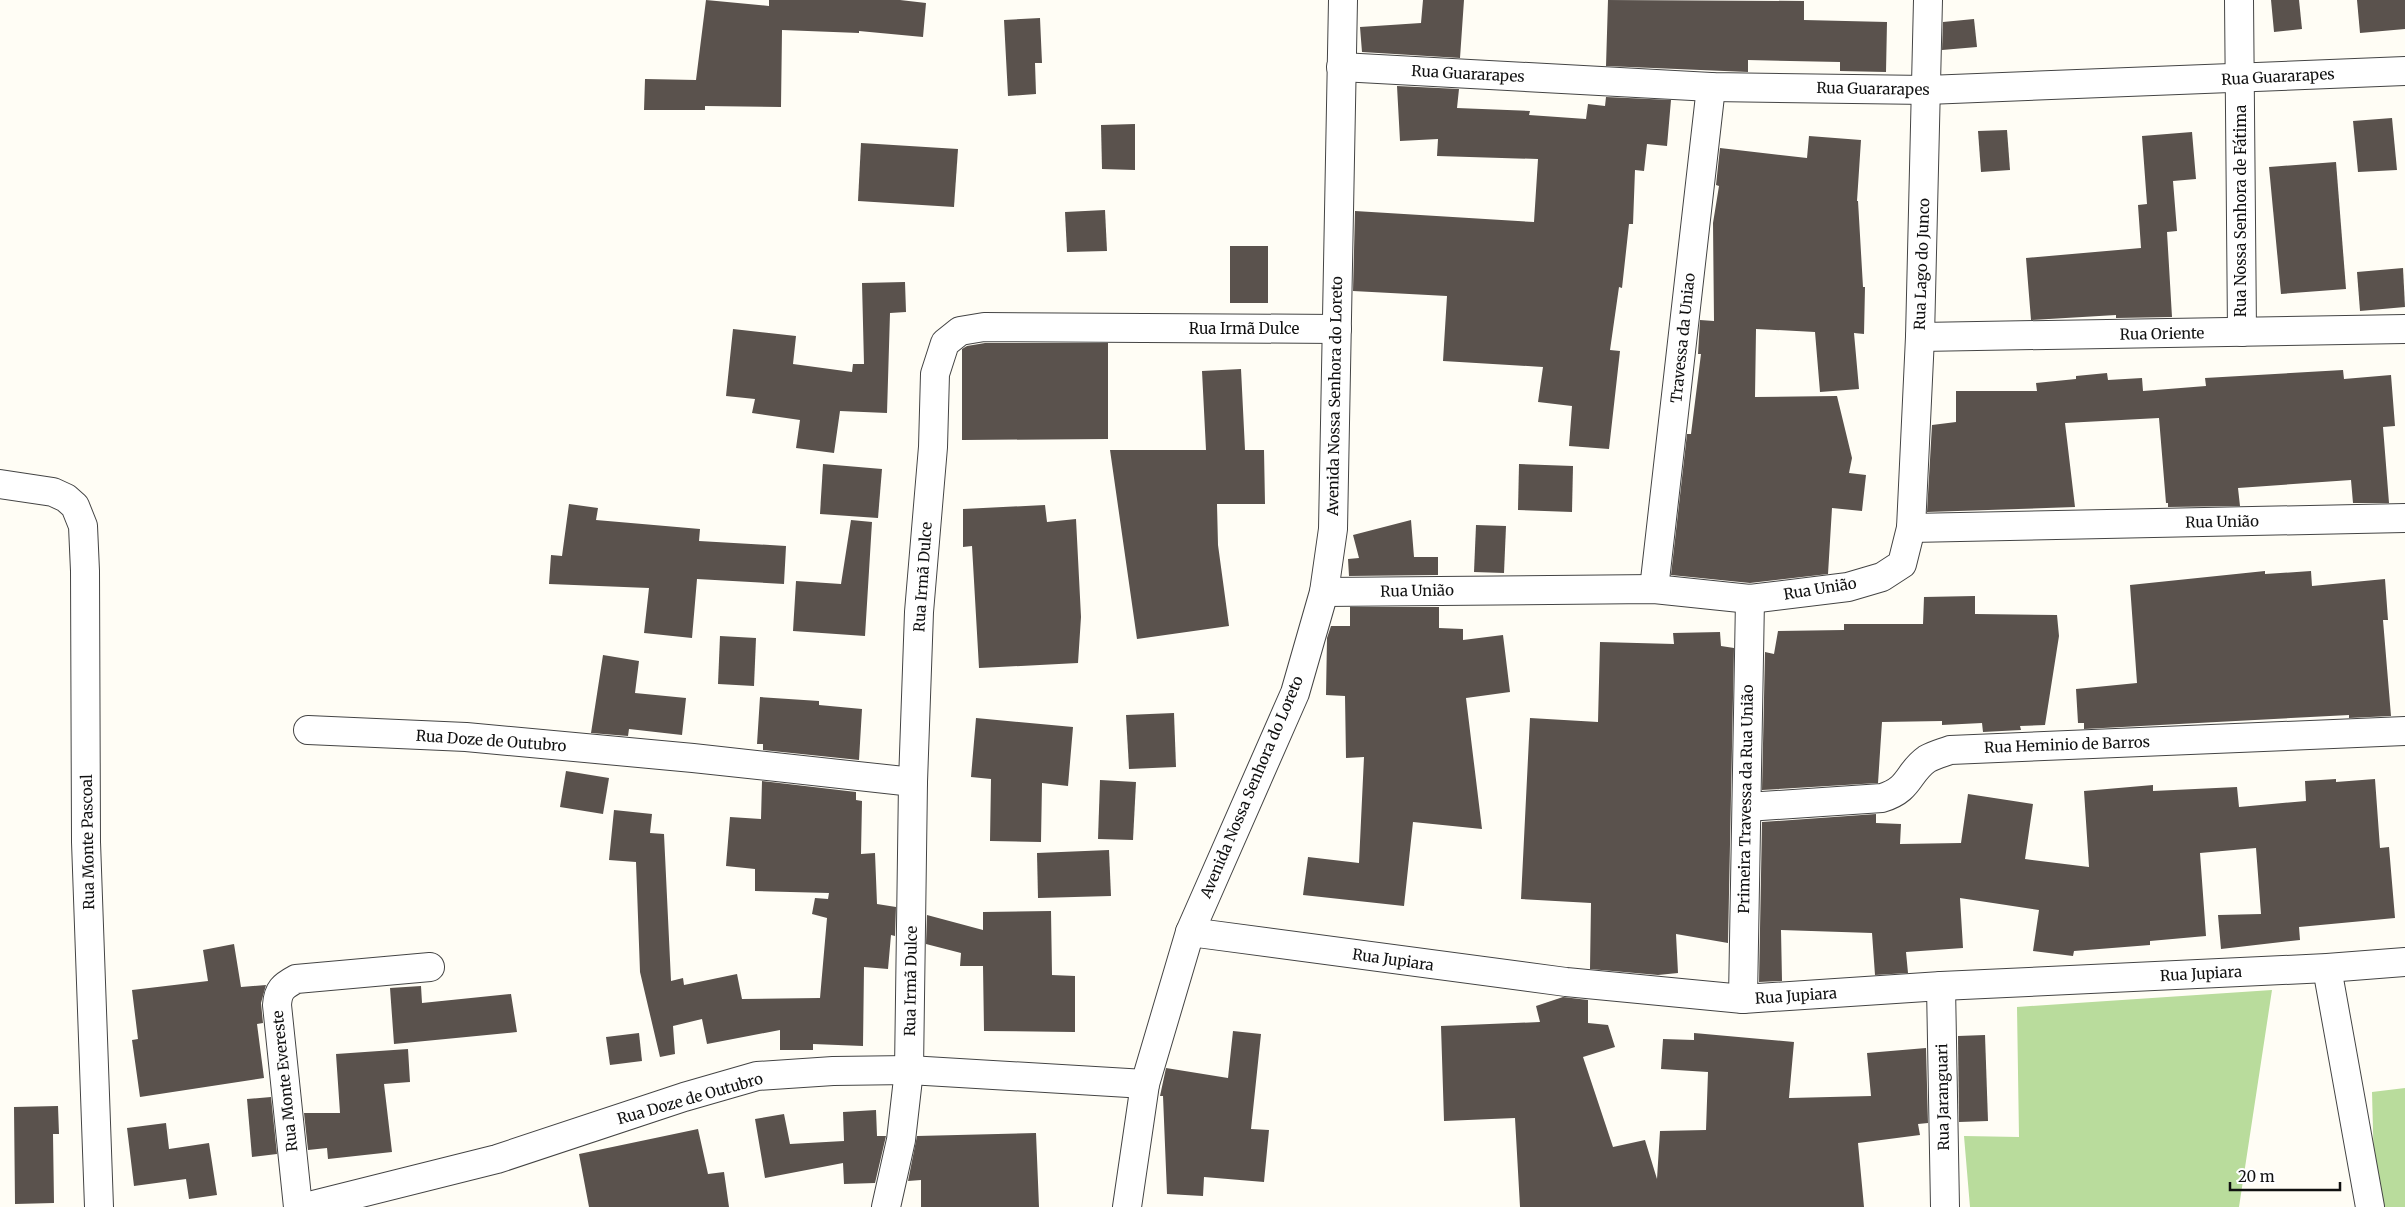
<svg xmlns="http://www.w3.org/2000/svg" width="2405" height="1207" font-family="Merriweather,serif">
<rect width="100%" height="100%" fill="#fffdf5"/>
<g fill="#b9dc9c">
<path d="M2272,990L2239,1207H1970L1964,1136L2019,1137L2017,1007Z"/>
<path d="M2405,1088V1207H2375L2372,1092Z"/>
</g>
<g fill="#5a524d">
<path d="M706,0L769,6V0H900L926,3L923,37L859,31V33L782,30L781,107L705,106V110H644L645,79L696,80Z"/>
<path d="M1423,0H1464L1460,58L1362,52L1360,27L1421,23Z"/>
<path d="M1608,0L1804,1V20L1887,22L1886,72L1840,71V62L1748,60V72L1606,66Z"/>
<path d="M2271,0H2299L2302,29L2274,32Z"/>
<path d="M2357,0H2405V29L2360,33Z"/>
<path d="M1040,18L1042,63H1035L1036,94L1008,96L1004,20Z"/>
<path d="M1974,19L1977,47L1942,50L1943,22Z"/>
<path d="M1397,86L1459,89L1457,108L1530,111L1529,115L1586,119L1588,104L1605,106L1606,97L1671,100L1667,146L1647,144L1644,171L1635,170L1633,224H1629L1622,288L1619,287L1610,350L1620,351L1609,449L1569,446L1572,406L1538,402L1543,367L1443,361L1447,296L1353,291L1355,211L1534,222L1538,159L1437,156L1438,139L1400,141Z"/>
<path d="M2392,118L2397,170L2358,172L2353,121Z"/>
<path d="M1135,124V170L1102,169L1101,125Z"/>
<path d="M2007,130L2010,170L1981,172L1978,131Z"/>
<path d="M2192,132L2196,179L2173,181L2177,231L2167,232L2172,317L2116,318V315L2031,320L2026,258L2141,248L2138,205L2147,204L2142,136Z"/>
<path d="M1809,136L1861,140L1857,201H1858L1863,287H1865L1864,334L1854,333L1859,389L1820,392L1815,332L1756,329L1755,397L1837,396L1852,458L1849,473L1866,475L1862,511L1832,508L1828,574L1750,583L1671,575L1687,434H1691L1701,354H1698L1700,320L1714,321L1713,223L1719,186L1716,185L1720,148L1807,158Z"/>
<path d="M861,143L958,149L954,207L858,201Z"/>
<path d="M2336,162L2346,289L2281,294L2269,167Z"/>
<path d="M1105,210L1107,251L1067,252L1065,212Z"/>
<rect x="1230" y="246" width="38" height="57"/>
<path d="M2403,268L2405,307L2360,311L2357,272Z"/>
<path d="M905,282L906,312L890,313L887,413L840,411L834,453L796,448L800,420L752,413L755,399L726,396L733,329L796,336L793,364L852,372L853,364H864L862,283Z"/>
<path d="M985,343H1108V439L962,440V349L967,346Z"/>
<path d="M1241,369L1245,450H1264L1265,504H1217L1218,545L1229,626L1137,639L1110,450H1206L1202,371Z"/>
<path d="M2343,370L2344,379L2391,375L2395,426L2383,427L2389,503H2353L2351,480L2238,488L2240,506L2168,507V503H2166L2159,418L2065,423L2075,507L1927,512L1932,425L1956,422V391H2037L2036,383L2076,379V376L2107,373L2108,380L2142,378L2143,391L2206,386L2205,378Z"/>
<path d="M823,464L882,469L878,518L820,514Z"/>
<path d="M1519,464L1573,466L1572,512L1518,510Z"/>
<path d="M569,504L598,508L596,520L700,529L699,541L786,546L784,584L697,579L692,638L644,633L649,588L549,584L551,555L562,556Z"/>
<path d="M1045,505L1047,522L1076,519L1081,617L1078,663L979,668L972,546L963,547V509Z"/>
<path d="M851,520L872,522L865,636L793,631L796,581L841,584Z"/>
<path d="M1411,520L1414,557H1438V575L1349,576L1348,559L1359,558L1353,535Z"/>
<path d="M1476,525L1506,526L1504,573L1474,572Z"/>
<path d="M2265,571V574L2311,571L2312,586L2385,579L2388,620H2383L2391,716L2349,718V715L2084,729V723H2078L2076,689L2137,683L2130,585Z"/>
<path d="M1975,596V614L2057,615L2059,636L2045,725L2020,726L2021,730L1983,732L1982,723L1942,725V721L1882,722L1878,783L1762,790L1765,652L1774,654L1778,631L1844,630V624H1923L1924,597Z"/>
<path d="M1350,607H1439V628L1463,629V640L1503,635L1510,692L1466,698L1482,829L1413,822L1404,906L1303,895L1308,857L1359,863L1364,757L1346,758L1345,696L1326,695L1327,638L1331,626H1350Z"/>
<path d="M1720,632L1721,646L1734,648L1728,943L1676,934L1678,973L1658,975L1590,969L1591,903L1521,899L1530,718L1598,722L1600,642L1674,644L1673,633Z"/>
<path d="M720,636L756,638L754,686L718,684Z"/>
<path d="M603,655L639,661L635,693L686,698L682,735L629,729L628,736L591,733Z"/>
<path d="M760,697L819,701V705L862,709L859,760L763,750V744H757Z"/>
<path d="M1174,713L1176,767L1129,769L1126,715Z"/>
<path d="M976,718L1073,727L1068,786L1042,783L1041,842L990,841L991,779L971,777Z"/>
<path d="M566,771L609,778L603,814L560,807Z"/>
<path d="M2336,779V782L2375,779L2380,848L2389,847L2395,918L2299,927L2300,940L2221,949L2218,915L2261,914L2256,848L2200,853L2206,936L2150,941V945L2074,951L2073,956L2033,951L2039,910L1960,898L1963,948L1906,952L1908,973L1875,975L1872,933L1781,930L1782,981L1759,982L1762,822L1876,814V823L1901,824L1900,844L1961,843L1968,794L2033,804L2025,859L2089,867L2084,791L2153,785V791L2237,787L2239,807L2306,801L2305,781Z"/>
<path d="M1100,780L1136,782L1133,840L1098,839Z"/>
<path d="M762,781L856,792V800L862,801L861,854L875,853L877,904L896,907L895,936L891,935L888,969L864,967L863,1046L813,1044V1050H780V1030L707,1044L702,1019L673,1026L675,1054L660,1057L640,972L636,862L609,860L614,810L652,814L650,833L664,834L671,981L683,978L684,985L737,974L742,999L820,998L827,918L812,914L815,898L828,899L829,893L755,891V869L726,866L730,817L761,819Z"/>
<path d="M1109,850L1111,896L1038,898L1037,853Z"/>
<path d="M1051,911L1052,975L1075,976V1032L984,1031L983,966H960L961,953L926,944L927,915L983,930V912Z"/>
<path d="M234,944L241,987L266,985L261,1003L263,1023L257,1024L264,1078L140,1097L132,1040L138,1039L132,990L208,981L203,950Z"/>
<path d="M421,986L422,1003L511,994L517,1032L394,1044L390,988Z"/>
<path d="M1563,997L1588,1000V1023L1608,1025L1615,1047L1583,1057L1613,1147L1645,1140L1657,1179L1660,1131L1706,1130L1708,1072L1661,1069L1663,1039L1694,1040V1033L1794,1042L1789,1098L1871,1096L1867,1053L1926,1048L1928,1123L1918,1124L1920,1135L1858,1143L1864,1207H1520L1515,1118L1444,1121L1441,1026L1540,1022L1536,1006Z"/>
<path d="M1233,1031L1261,1034L1251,1129L1269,1130L1264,1182L1204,1177L1203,1196L1167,1194L1163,1096H1160L1166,1068L1228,1078Z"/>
<path d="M639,1033L642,1061L610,1065L606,1037Z"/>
<path d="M1985,1035L1988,1121L1959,1122L1958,1036Z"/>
<path d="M408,1049L410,1082L384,1084L392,1152L328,1159L327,1148L308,1150L304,1113H340L336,1054Z"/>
<path d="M271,1097L277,1154L252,1157L247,1099Z"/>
<path d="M58,1106L59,1134H53L54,1203L15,1204L14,1107Z"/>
<path d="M876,1110L877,1136H886L875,1183L844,1184L843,1163L765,1178L755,1119L784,1114L790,1144L844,1141L843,1112Z"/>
<path d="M166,1123L169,1149L209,1143L217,1195L189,1199L186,1179L134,1186L127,1128Z"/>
<path d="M698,1129L708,1174L724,1172L729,1207H589L579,1154Z"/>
<path d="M1036,1133L1039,1207H921V1180L908,1181L917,1136Z"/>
</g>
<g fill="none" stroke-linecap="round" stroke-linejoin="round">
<defs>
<g id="minor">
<path d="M2239,0L2242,332"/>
<path d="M1341,67L1711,87L1927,90L2405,71"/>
<path d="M1920,337L2405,329"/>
<path d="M0,484L53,492L66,498L75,506L83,526L85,571L86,842L99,1207"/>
<path d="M1911,528L2405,518"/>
<path d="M1654,589L1711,87"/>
<path d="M1324,592L1654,589L1750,599L1848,587L1882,577L1902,564L1911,528L1920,337L1928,0"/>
<path d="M308,730L466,737L693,758L913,782"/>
<path d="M1747,807L1882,798C1911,789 1907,773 1927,759C1934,755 1942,753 1950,750L2405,731"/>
<path d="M1190,932L1566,982L1743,999L1941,986L2327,968L2405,962"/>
<path d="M2327,968L2370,1207"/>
<path d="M1941,986L1945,1207"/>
<path d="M1743,999L1750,599"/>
<path d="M298,1207L277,1005C278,990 283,986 296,979L430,967"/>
<path d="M305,1207L497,1159L684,1097L757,1076L833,1071L909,1070L1145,1084"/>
<path d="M886,1207L901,1140L909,1070L913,782L919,612L933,447L935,374L945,343L960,331L984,327L1337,329"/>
</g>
<path id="tertiary" d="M1127,1207L1145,1084L1190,932L1295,693L1324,592L1333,529L1343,0"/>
</defs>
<use href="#minor" stroke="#444" stroke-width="30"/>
<use href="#tertiary" stroke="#444" stroke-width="30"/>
<use href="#minor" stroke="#fff" stroke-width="28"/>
<use href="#tertiary" stroke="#fff" stroke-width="28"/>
</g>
<g text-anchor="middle" stroke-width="5" stroke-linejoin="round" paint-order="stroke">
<g font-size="15" fill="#111" stroke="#fff">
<text transform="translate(1468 74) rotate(3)" y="5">Rua Guararapes</text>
<text transform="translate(2278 77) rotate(-3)" y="5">Rua Guararapes</text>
<text transform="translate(1873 89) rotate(1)" y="5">Rua Guararapes</text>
<text transform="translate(2241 211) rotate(-90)" y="5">Rua Nossa Senhora de Fátima</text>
<text transform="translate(1922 264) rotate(-88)" y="5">Rua Lago do Junco</text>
<text x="1244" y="334">Rua Irmã Dulce</text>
<text transform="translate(2162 334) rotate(-1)" y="5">Rua Oriente</text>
<text transform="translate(1683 338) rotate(-84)" y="5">Travessa da Uniao</text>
<text transform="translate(1335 396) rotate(-89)" y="5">Avenida Nossa Senhora do Loreto</text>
<text transform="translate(2222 522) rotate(-1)" y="5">Rua União</text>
<text transform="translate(923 577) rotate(-86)" y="5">Rua Irmã Dulce</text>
<text transform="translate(1820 589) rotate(-9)" y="5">Rua União</text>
<text transform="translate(1417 591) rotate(-1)" y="5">Rua União</text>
<text transform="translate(491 741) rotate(4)" y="5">Rua Doze de Outubro</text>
<text transform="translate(2067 745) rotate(-2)" y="5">Rua Heminio de Barros</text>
<text transform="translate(1252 787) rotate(-67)" y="5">Avenida Nossa Senhora do Loreto</text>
<text transform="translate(1746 799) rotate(-89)" y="5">Primeira Travessa da Rua União</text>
<text transform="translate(88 842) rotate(-91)" y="5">Rua Monte Pascoal</text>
<text transform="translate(1393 960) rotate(8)" y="5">Rua Jupiara</text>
<text transform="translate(2201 974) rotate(-3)" y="5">Rua Jupiara</text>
<text transform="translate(911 981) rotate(-89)" y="5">Rua Irmã Dulce</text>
<text transform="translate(1796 996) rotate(-4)" y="5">Rua Jupiara</text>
<text transform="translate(285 1081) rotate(-96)" y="5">Rua Monte Evereste</text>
<text transform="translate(1943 1097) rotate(-91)" y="5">Rua Jaranguari</text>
<text transform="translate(690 1099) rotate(-16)" y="5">Rua Doze de Outubro</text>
</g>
</g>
<path d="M2230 1182v8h110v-8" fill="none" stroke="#111111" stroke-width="2.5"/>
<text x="2238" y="1182" font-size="15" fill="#111111" stroke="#ffffff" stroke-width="4" paint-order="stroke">20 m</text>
</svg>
